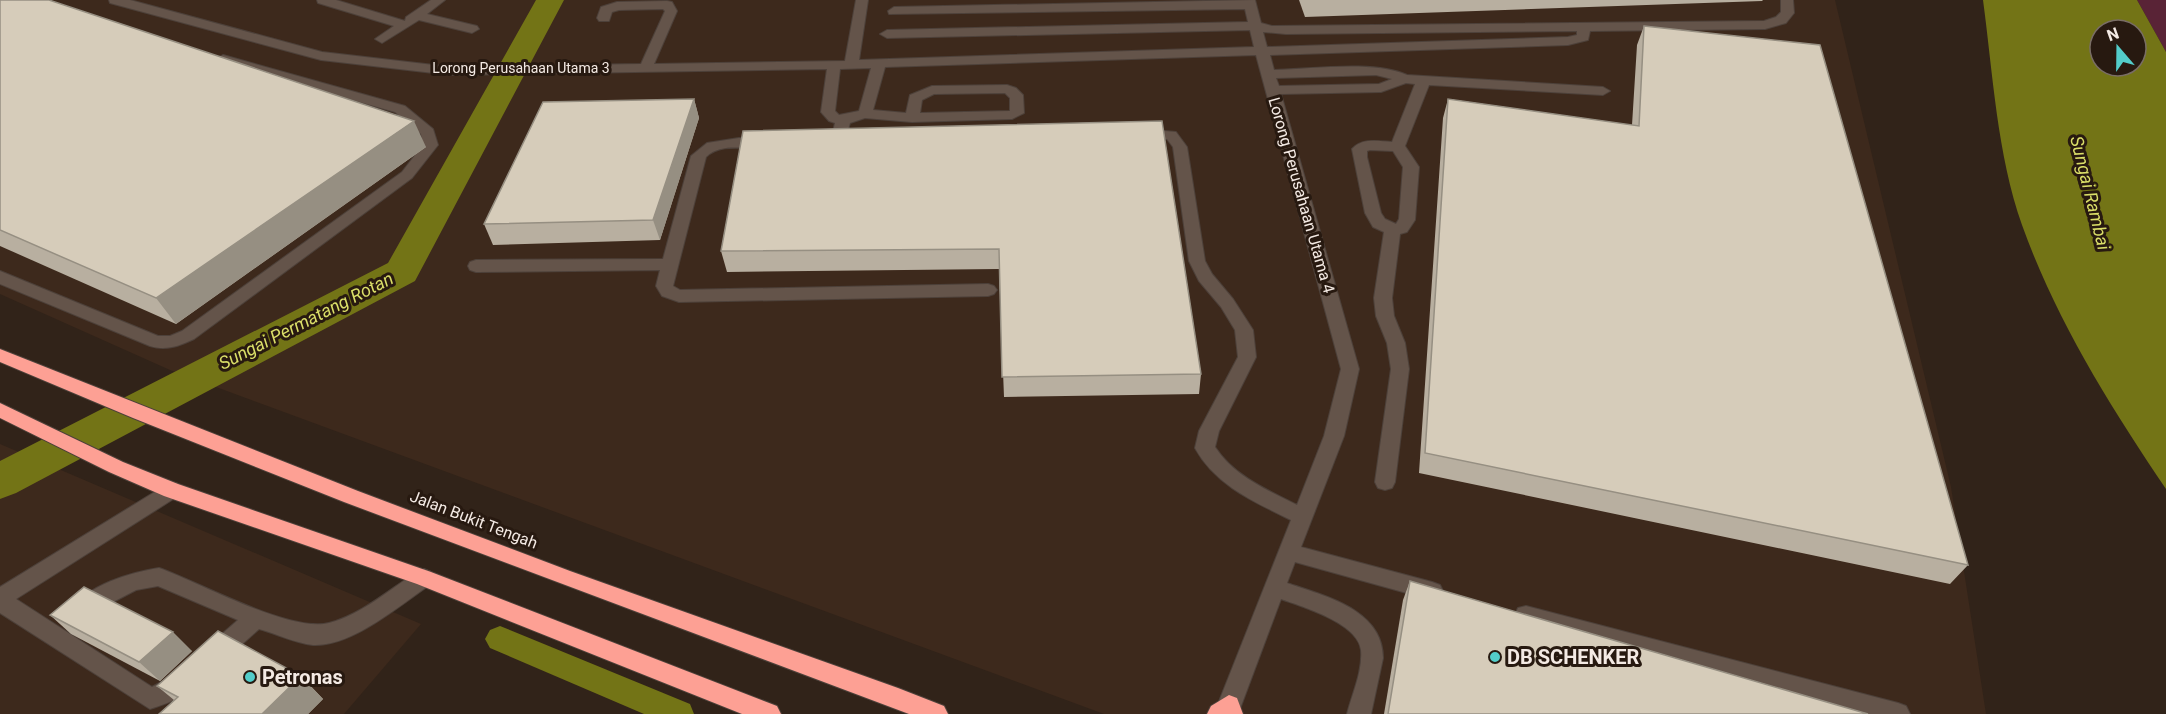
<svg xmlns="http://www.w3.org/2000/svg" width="2166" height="714" font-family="Roboto,sans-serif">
<rect width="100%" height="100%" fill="#312319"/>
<g fill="#3d291c">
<path d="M0,0H1835L1951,487L1986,714H1104L170,370L0,294Z"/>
<path d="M0,444L421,624L344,714H0Z"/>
</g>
<path fill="#592336" d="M2137,0H2166V52Z"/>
<path fill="#737416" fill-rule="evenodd" d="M1983,0H2137L2166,52V489C2110,406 2056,320 2022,225C1997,154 1993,74 1983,0ZM2100,30H2136V66H2100Z"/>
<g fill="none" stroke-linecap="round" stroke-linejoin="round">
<path fill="#737416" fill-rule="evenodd" d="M500,626L690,704L694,714H644L490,648L485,639L490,630Z"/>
<path fill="#737416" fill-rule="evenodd" d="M536,0H564L415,281L16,493L0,499V461L388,263Z"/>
<defs>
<g id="minor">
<path d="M109,0H130L322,52L451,67L641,64L665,11L663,9L619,10L612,12L609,21H599L597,18L601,7L617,2L667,1L672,2L677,11L654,64L845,61L856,0H868L859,60L1254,47L1250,30L887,38L880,34L887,30L1248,22L1245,9L889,14L888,11L894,7L1255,0L1261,23L1272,26L1764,21L1776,17L1781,12V0H1793L1794,13L1786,23L1765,29L1590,31L1588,40L1568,45L1270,55L1274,70C1312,69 1374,60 1407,75L1603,87L1610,91L1603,95L1429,85L1405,146L1419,167L1415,220L1407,232L1400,234L1392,298L1394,316L1405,343L1409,369L1395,482L1392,488L1385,490L1378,488L1375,482L1391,369L1387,343L1376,316L1374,298L1384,232L1373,227L1365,213L1352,149C1362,138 1377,141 1392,142L1415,84L1406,83L1381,92L1281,94L1359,369L1344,436L1301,547L1432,582L1440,585L1443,591L1440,597L1432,600L1295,562L1287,583C1324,596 1383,609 1383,658L1371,714H1347C1352,694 1363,671 1361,650C1358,623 1303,607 1281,599L1238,714H1214L1291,520C1255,502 1216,486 1195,448L1199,431L1238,357L1235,330L1221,307L1199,281L1189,261L1173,147L1167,139L1141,137L1134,133L1141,129L1176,132L1187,147L1205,261L1212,274L1233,299L1253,330L1256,357L1219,431L1215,447C1234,476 1267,490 1297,505L1324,436L1341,369L1256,55L885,67L873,110L906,113L910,95L932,86L1007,85L1016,88L1023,95L1024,113L1012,119L912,122L865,118L850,123L844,143L826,145L819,141L821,138L832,136L835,123L829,121L821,112L827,69L451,75L321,60L110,3ZM1577,31V35L1568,37L1267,47L1263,32L1286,34ZM871,68L859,111L839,115L835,111L840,69ZM1376,75L1392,79L1379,84L1279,86L1276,78ZM1005,93L1010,98V111L920,113L922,100L934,94ZM1370,150L1393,151L1403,167L1399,219L1396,224L1385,219L1381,213L1367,157V151Z"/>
<path d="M317,0H336L405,21L406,17L431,0H445L427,14L477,26L479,29L472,33L419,20L382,43L375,39L394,26L318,3Z"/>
<path d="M223,55L405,106L433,129L438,145L412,178L194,339C179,346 166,351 150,346L0,284V271L158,336H170L182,331L402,172L423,145L421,134L395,112L218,62L216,59Z"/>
<path d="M739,138L765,139L772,143C759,156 726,138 706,157L673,286L680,290L988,284L994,286L997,290L994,294L988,296L679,302L662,296L656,286L660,270L476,272L470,270L468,266L470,262L476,260L663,259L691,156L707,143Z"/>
<path d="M171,482L178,484L181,490L178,496L16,599L152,687L186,669L194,672L197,679C189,697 168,703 150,709L0,613V587Z"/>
<path d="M159,568C199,582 290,633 329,623C361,615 390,589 417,572L424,569L431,572L435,578L431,584C400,605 352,647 313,645C295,643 277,634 259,629L222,662L214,665L206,662L203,655L206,648L238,620L158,586L136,590L111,603L91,618L83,620L75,618L72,611C85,585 133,572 159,568Z"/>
<path d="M1526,606L1898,703L1906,706L1910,714H1858L1526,624L1518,622L1515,615L1518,608Z"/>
</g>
<g id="highway">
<path d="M0,349L358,491L570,571L898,688L944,706L948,714H909L344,502L133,418L0,362Z"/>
<path d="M0,403L123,462L178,484L431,572L777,706L781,714H742L417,584L164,496L109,472L0,418Z"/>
<path d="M1229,695L1237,698L1243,714H1207L1211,706Z"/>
</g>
</defs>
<use href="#minor" stroke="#4d413a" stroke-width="2"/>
<use href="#highway" stroke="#4d413a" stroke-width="2"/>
<use href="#minor" fill="#64544a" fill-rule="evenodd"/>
<use href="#highway" fill="#fda094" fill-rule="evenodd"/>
</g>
<g fill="#b8afa0">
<path d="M0,0L426,147L176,324L0,246Z"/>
<path d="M1299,0H1763L1762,1L1305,17Z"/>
<path d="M1644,26L1968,565L1950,584L1419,473L1443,118L1448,99L1632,125L1637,45Z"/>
<path d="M694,99L699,118L660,240L493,245L484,224Z"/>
<path d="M1162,121L1201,374L1199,394L1004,397L999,269L727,272L721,251Z"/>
<path d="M1410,581L1868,714H1384L1403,600Z"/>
<path d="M50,615L192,651L160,681L71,634Z"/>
<path d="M301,676L323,699L308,714H159L174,700L157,686Z"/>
</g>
<g fill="#968f82">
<path d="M694,99L699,118L660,240L653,220Z"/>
<path d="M414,121L426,147L176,324L156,298Z"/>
<path d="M173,632L192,651L160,681L139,662Z"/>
<path d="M301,676L323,699L308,714H262Z"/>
</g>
<g fill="#d6ccba" stroke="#968f82" stroke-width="1.5">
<path d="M0,0H49L414,121L156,298L0,230Z"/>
<path d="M1644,26L1820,45L1968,565L1425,453L1448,99L1639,126Z"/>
<path d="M694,99L653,220L484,224L543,102Z"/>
<path d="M1162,121L1201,374L1002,377L999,249L721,251L743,131Z"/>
<path d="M1410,581L1868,714H1388Z"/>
<path d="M84,587L173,632L139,662L50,615Z"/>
<path d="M218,631L301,676L262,714H159L178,697L157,686Z"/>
</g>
<g fill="#53cdca" stroke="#271910" stroke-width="2">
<circle cx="1495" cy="657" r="6"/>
<circle cx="250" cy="677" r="6"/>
</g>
<g text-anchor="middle" stroke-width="6" stroke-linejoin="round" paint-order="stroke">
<g font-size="14" fill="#f4eae4" stroke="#271910">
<text x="521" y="73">Lorong Perusahaan Utama 3</text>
</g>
<g font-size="16" fill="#f4eae4" stroke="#271910">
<text transform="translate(1302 195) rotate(74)" y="6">Lorong Perusahaan Utama 4</text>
<text transform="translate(474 519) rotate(21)" y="6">Jalan Bukit Tengah</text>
</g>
<g font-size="18" font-style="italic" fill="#dade68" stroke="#271910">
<text transform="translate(2090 193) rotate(76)" y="6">Sungai Rambai</text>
<text transform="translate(306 321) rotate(-27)" y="6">Sungai Permatang Rotan</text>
</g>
<g font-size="20" font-weight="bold" fill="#f4eae4" stroke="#271910" text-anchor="start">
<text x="1507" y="664">DB SCHENKER</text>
<text x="262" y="684">Petronas</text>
</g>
</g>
<g transform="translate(2118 48) rotate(340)"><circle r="28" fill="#271910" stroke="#796d65" stroke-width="1.5"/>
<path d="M0-4.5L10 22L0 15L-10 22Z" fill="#53cdca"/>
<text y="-9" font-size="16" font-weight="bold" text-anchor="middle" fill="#f4eae4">N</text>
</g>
</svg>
